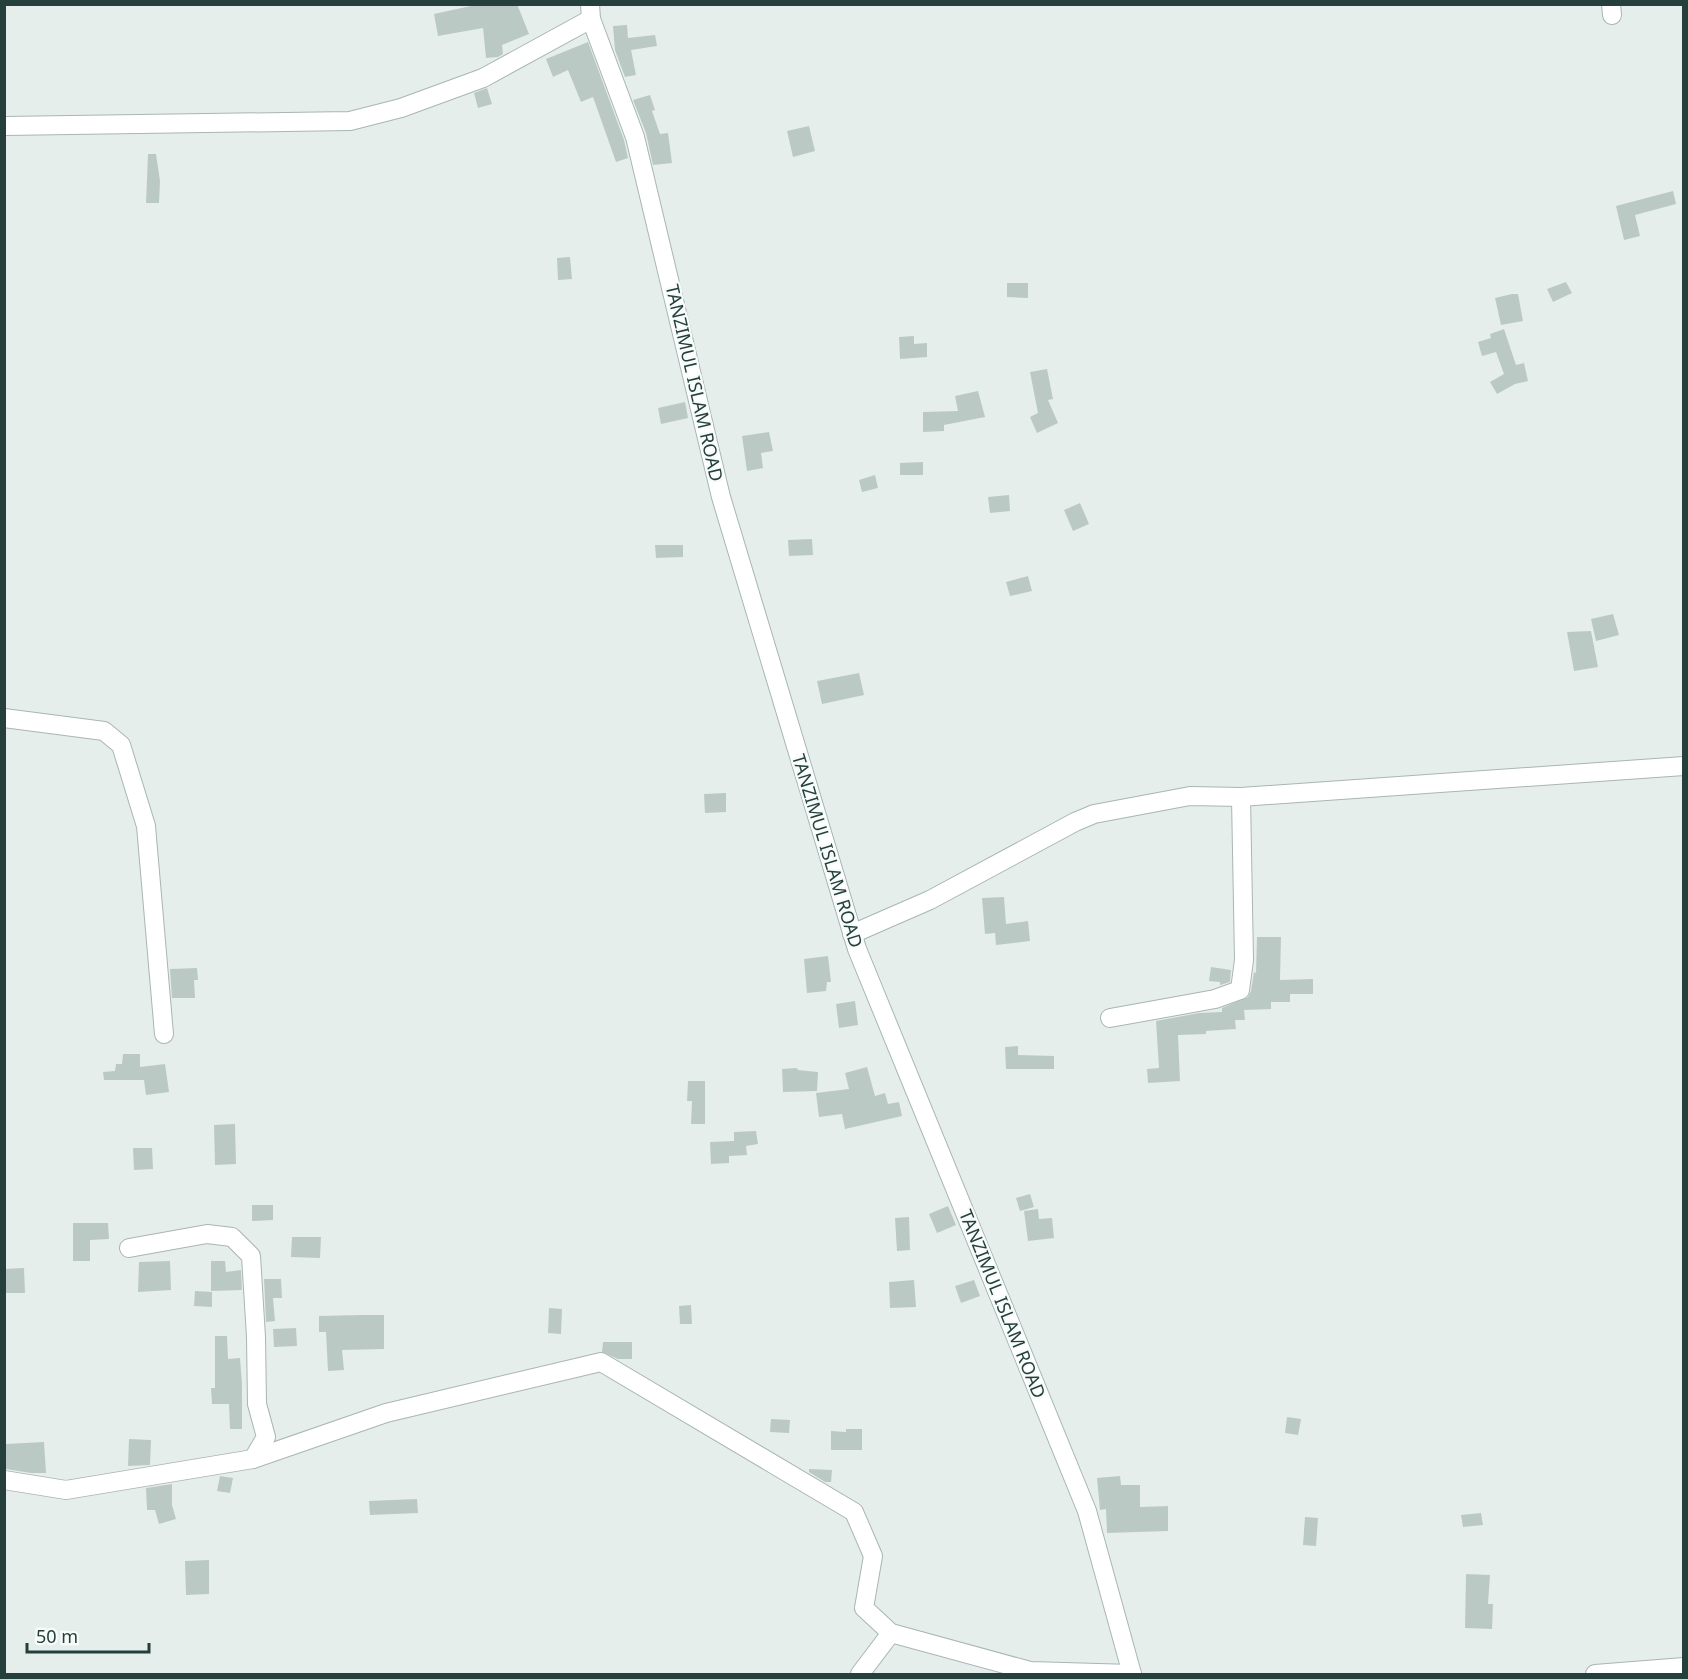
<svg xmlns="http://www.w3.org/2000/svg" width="1688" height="1679" font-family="'Noto Sans',sans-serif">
<rect width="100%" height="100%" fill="#e6eeec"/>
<g fill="#bbc9c5">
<path d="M480,4H517L529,34L502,45L503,54L498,57L486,58L483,28L438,36L434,14Z"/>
<path d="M627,25L628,38L655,35L657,46L631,50L636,75L625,77L615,50L613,26Z"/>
<path d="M588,42L624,140L628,158L616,162L593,97L581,102L568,70L553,77L546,59Z"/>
<path d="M487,88L492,104L478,108L474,93Z"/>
<path d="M650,95L655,110L652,111L660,134L668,133L672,163L653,165L646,133L633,100Z"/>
<path d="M809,126L815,151L793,157L787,131Z"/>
<path d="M148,154H156L160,181L159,203H146Z"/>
<path d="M1673,191L1676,204L1635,215L1640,236L1624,240L1616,206Z"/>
<path d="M570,257L572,279L558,280L557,258Z"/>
<path d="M1566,282L1572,293L1553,302L1547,289Z"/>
<path d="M1007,283H1028V298L1007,297Z"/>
<path d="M1512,294H1518L1523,321L1501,325L1495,298Z"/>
<path d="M1504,329L1516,365L1524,363L1528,381L1515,384L1497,394L1490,382L1504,374L1496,352L1482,356L1478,342L1491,338L1490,334Z"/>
<path d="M914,336V344L927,343V357L900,359L899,337Z"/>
<path d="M1047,369L1053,399L1048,400L1058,423L1037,433L1030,417L1038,413L1030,372Z"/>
<path d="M978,391L985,417L944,425V431L923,432V412L958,411L955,396Z"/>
<path d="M685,402L688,418L661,424L658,408Z"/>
<path d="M769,432L773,451L761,453L763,468L747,471L742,436Z"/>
<path d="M923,462V475H900V463Z"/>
<path d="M875,475L878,488L862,492L859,480Z"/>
<path d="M1009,495L1010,511L990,513L988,497Z"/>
<path d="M1080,503L1089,524L1073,531L1064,510Z"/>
<path d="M812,539L813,555L789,556L788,540Z"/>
<path d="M655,545H683V557L656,558Z"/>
<path d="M1028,576L1032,591L1010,596L1006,582Z"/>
<path d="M1613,614L1619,635L1596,641L1591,619Z"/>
<path d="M1591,631L1598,667L1574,671L1567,632Z"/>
<path d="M859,673L864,695L822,704L817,681Z"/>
<path d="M726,793V812L705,813L704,794Z"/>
<path d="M1004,897L1006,924L1028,921L1030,941L996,945L995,933L985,934L982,898Z"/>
<path d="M1257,937H1281L1280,980L1313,979V994H1290V1002H1271V1009L1244,1010L1245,1020H1235L1236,1029L1206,1031V1034L1178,1035L1180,1081L1148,1083L1147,1069L1159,1068L1156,1021L1199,1013L1222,1012V1008L1248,997L1251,991L1254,972L1256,973Z"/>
<path d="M828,956L831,982H827L826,991L807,993L804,959Z"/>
<path d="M1211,967L1231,970L1230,982L1220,985V982L1209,981Z"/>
<path d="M197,968L198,980H194L195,998H172L170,969Z"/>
<path d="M855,1001L858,1025L839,1028L836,1004Z"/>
<path d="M1018,1046V1055L1054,1056V1069H1006L1005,1047Z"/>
<path d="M123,1054H140V1067L165,1064L169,1092L146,1095L144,1080H104L103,1072L115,1071L116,1064H122Z"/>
<path d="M867,1067L875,1096L885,1093L888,1104L899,1102L902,1116L845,1129L842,1114L819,1117L816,1093L849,1089L845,1073Z"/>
<path d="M797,1068L798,1070L818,1072L817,1091L783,1092L782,1069Z"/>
<path d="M688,1081H705V1124H691L692,1101H687Z"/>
<path d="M235,1124L236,1164L215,1165L214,1125Z"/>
<path d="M756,1131L758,1144L746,1146L747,1155L729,1156V1163L711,1164L710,1142L734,1141V1132Z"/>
<path d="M133,1148H152L153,1169L134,1170Z"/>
<path d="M1030,1194L1034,1207L1020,1211L1016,1198Z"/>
<path d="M252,1205H273V1220L252,1221Z"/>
<path d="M948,1206L956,1225L937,1233L929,1214Z"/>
<path d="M1038,1209L1039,1219L1052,1218L1054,1238L1028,1241L1024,1211Z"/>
<path d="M909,1217L910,1250L897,1251L895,1218Z"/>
<path d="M73,1223H108L109,1239L90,1240V1261H73Z"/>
<path d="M292,1237H321L320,1258L291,1257Z"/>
<path d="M170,1261L171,1290L138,1292L139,1262Z"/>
<path d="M211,1261H225L226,1272L241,1270L242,1290L211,1291Z"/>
<path d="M24,1268L25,1293H4V1269Z"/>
<path d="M264,1279H281L282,1298H273L275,1321L266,1322Z"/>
<path d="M914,1280L916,1307L890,1308L889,1282Z"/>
<path d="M974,1280L980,1296L961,1303L955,1286Z"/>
<path d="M195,1291L212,1292V1307L194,1306Z"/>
<path d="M691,1305L692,1324H680L679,1306Z"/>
<path d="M549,1308L562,1309L561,1334L548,1333Z"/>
<path d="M363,1315H384V1349L342,1350L344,1370L328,1371L326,1332H319V1316Z"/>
<path d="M296,1328L297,1346L274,1347L273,1329Z"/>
<path d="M215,1336H227L228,1359L240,1358L242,1384V1429H230L229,1404H212L211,1388H215Z"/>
<path d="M603,1342H632V1359H618L602,1352Z"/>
<path d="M1287,1417L1301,1419L1298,1435L1285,1433Z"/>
<path d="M771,1419L790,1420L789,1433L770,1432Z"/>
<path d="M846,1429H862V1450H831V1431L846,1432Z"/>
<path d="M129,1439L151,1440L150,1465L128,1466Z"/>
<path d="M44,1442L46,1473H31L6,1469V1444Z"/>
<path d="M809,1469L832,1470L831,1482H825L809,1472Z"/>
<path d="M220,1476L233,1478L230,1493L217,1491Z"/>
<path d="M1120,1476L1121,1485H1140V1507L1168,1506V1531L1107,1533L1106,1509L1100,1510L1097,1478Z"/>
<path d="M172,1484V1505L176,1519L159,1524L155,1510H147L146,1488Z"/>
<path d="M417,1499L418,1513L370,1515L369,1501Z"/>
<path d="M1481,1513L1483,1525L1463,1527L1461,1515Z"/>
<path d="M1305,1517L1318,1518L1316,1546L1303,1545Z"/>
<path d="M209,1560V1594L186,1595L185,1561Z"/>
<path d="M1466,1574L1490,1575L1488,1604H1493L1492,1629L1465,1628Z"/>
</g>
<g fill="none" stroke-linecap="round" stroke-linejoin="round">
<defs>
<g id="minor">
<path d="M590,4L591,19L635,137L721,497L857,949L1087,1511L1132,1674"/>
<path d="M1611,4L1612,15"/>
<path d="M4,126L350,121L401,108L483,78L591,19"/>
<path d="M4,718L104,731L121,745L146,826L164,1034"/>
<path d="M852,934L930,900L1075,822L1094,814L1190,796L1241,797L1684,766"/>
<path d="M1110,1018L1215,999L1240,990L1244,960L1241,797"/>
<path d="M129,1248L207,1234L232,1237L251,1256L256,1337L257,1404L266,1437L253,1459"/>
<path d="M4,1480L66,1490L253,1459L386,1413L601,1362L854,1512L873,1556L864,1608L891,1633L1030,1671L1132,1674"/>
<path d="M860,1674L891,1633"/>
<path d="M1595,1674L1684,1667"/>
</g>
</defs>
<use href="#minor" stroke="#a8b6b4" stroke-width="20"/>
<use href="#minor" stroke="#fff" stroke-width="18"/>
</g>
<g text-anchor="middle" stroke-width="4.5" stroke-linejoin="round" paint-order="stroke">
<g font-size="18" fill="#25403c" stroke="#f7fbf9">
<text transform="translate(694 383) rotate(77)" y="6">TANZIMUL ISLAM ROAD</text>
<text transform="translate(827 851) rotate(73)" y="6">TANZIMUL ISLAM ROAD</text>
<text transform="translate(1002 1304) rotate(68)" y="6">TANZIMUL ISLAM ROAD</text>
</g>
</g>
<rect width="1688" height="1679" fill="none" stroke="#25403c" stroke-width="12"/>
<path d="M27 1643v9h122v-9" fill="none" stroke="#25403c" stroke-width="3"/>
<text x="36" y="1643" font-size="18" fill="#25403c" stroke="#f7fbf9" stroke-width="4.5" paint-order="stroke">50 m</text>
</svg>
